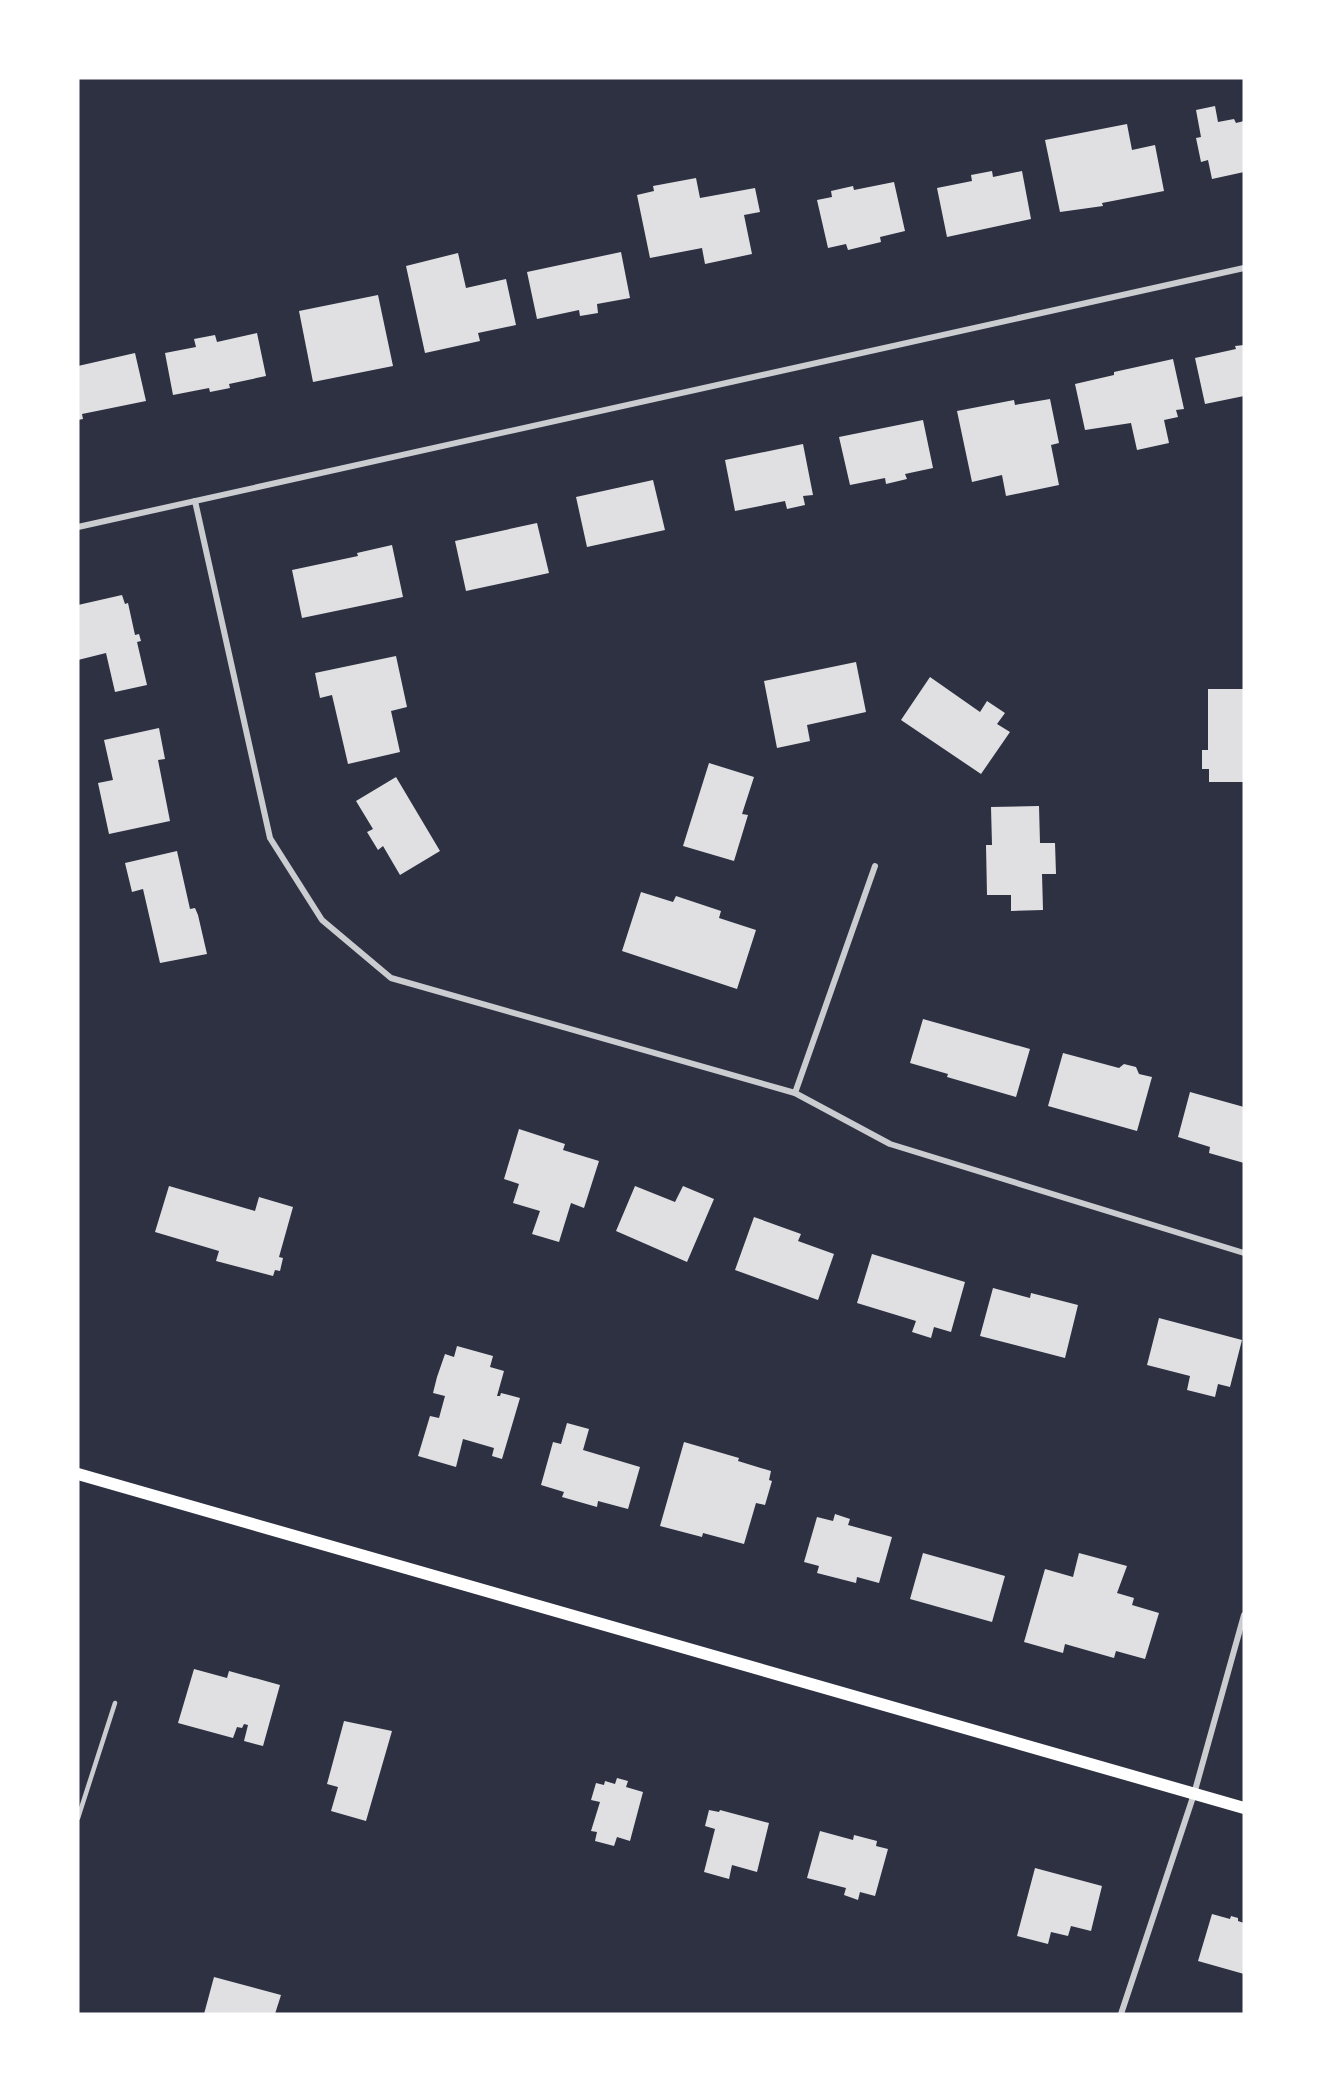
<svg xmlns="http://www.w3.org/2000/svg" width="1322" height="2092" font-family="'Zilla Slab',serif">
<rect width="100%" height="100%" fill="#2d3142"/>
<g fill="#e0e0e3">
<path d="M1215,106L1218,122L1234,119L1236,123L1244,121V172L1212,179L1208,160L1201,162L1196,138L1201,137L1196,110Z"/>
<path d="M1127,124L1132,150L1155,145L1164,191L1102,203L1103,206L1060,212L1045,140Z"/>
<path d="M992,171L993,177L1022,171L1031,219L947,237L937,188L972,181L971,175Z"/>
<path d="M696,178L700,198L755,188L760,212L744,215L752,254L705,264L702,248L650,258L637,195L654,191L653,186Z"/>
<path d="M894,182L905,231L880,237L881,242L848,250L846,244L828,248L817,200L832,197L831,191L853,186L854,190Z"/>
<path d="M621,252L630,298L597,304L598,313L580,316L579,310L537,319L527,272Z"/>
<path d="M458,253L466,288L506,279L516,325L478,333L480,341L425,353L406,266Z"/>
<path d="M378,295L393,366L313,382L299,311Z"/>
<path d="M257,333L266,376L229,384L230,388L210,392L209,388L173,395L165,353L196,347L194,339L215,335L217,342Z"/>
<path d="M1244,345V396L1205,404L1195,358L1236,349L1235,346Z"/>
<path d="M135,353L146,401L82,414L83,419L78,420V366Z"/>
<path d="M1173,359L1184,409L1176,410L1178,417L1164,420L1169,443L1137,450L1131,423L1085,430L1075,384L1114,375V372Z"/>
<path d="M1050,399L1059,443L1051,445L1059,485L1006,496L1002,475L972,482L957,411L1014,400L1015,405Z"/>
<path d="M923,420L933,468L905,474L907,479L886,484L885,478L850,485L839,437Z"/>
<path d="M803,444L813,495L803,496L805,505L787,509L785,501L735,511L725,460Z"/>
<path d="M653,480L665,530L587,547L576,497Z"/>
<path d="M537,523L549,573L466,591L455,541Z"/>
<path d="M392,545L403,597L302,618L292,570L358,556L357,553Z"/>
<path d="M122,595L125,604L128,603L135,635L139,634L141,641L137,642L147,685L115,692L106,653L78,660V605Z"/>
<path d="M396,656L407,707L391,711L400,752L348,764L332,695L320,698L315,673Z"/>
<path d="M856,662L866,712L807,725L810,741L777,748L764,681Z"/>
<path d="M930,677L980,712L987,701L1005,713L997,724L1010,732L981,774L901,720Z"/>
<path d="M1208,689H1244V782H1209V769H1202V750H1208Z"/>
<path d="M159,728L165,759L158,760L170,821L109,834L98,783L113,780L104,740Z"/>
<path d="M709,763L754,777L742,814L748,815L734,861L683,846Z"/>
<path d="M396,777L440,851L400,875L383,846L378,850L367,832L373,829L356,801Z"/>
<path d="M1039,806L1040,843H1055L1056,874H1042L1043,910L1011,911V895H987L986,845H992L991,807Z"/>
<path d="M177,851L190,909L195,908L198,915L207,954L160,963L143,889L132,892L125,863Z"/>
<path d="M641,892L673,902L676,896L721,911L719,918L756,930L737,989L622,951Z"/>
<path d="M923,1019L1030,1049L1016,1097L947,1077L948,1074L910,1063Z"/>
<path d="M1063,1053L1119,1068L1124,1064L1136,1067L1139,1074L1152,1077L1137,1131L1048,1106Z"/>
<path d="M1190,1092L1244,1107V1163L1209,1153L1210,1147L1178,1137Z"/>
<path d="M519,1129L565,1144L563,1150L599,1161L584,1208L571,1203L559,1242L532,1234L540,1211L513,1203L519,1184L504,1179Z"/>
<path d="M169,1186L255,1211L259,1197L293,1207L279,1257L283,1258L280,1271L275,1270L273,1276L216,1261L219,1251L155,1232Z"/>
<path d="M635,1186L675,1202L683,1186L714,1199L687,1262L616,1231Z"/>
<path d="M754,1217L801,1234L798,1241L834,1254L818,1300L735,1270Z"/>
<path d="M872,1254L965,1282L951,1332L934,1327L931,1338L912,1332L916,1321L857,1303Z"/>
<path d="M993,1288L1030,1298L1031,1293L1078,1305L1065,1358L980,1336Z"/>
<path d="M1159,1318L1242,1340L1230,1387L1218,1384L1215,1397L1187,1390L1190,1376L1147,1365Z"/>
<path d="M457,1346L493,1356L490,1367L504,1371L497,1396H500L501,1393L520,1398L502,1459L492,1456L494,1448L463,1439L456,1467L418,1456L430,1416L439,1418L445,1396L433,1393L437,1377L445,1354L454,1357Z"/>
<path d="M567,1423L589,1429L583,1450L640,1467L628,1509L598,1501L597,1507L562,1497L564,1492L541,1485L553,1442L561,1444Z"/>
<path d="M684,1442L739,1458L738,1461L771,1471L769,1480L772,1481L765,1505L756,1503L744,1544L703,1533L702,1537L660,1526Z"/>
<path d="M835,1514L850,1519L848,1525L892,1537L879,1583L857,1577L856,1583L817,1573L819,1566L804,1562L817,1517L833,1521Z"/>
<path d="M923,1553L1005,1576L992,1622L910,1599Z"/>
<path d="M1079,1553L1127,1566L1117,1593L1134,1598L1132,1605L1159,1613L1145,1659L1116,1651L1114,1658L1065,1644L1063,1653L1024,1642L1045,1569L1073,1577Z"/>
<path d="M194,1669L227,1678L229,1671L280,1685L263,1746L244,1741L248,1725L244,1724L242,1728L237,1727L233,1738L178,1723Z"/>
<path d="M344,1721L392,1731L366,1821L331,1811L338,1787L327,1784Z"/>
<path d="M617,1778L628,1781L626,1787L643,1792L630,1841L617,1837L614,1846L595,1841L597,1832L591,1831L600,1802L591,1800L596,1783L604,1785L605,1781L615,1784Z"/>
<path d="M709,1810L719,1812L720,1810L769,1823L757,1872L732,1865L729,1879L704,1872L715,1829L705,1826Z"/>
<path d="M820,1831L853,1840L854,1835L877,1841L876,1846L888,1849L875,1896L860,1892L858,1900L844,1895L846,1888L807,1878Z"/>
<path d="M1035,1868L1102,1886L1091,1931L1071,1926L1068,1936L1051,1932L1048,1944L1017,1936Z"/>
<path d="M1212,1914L1230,1919L1231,1916L1238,1918V1921L1244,1923V1974L1198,1961Z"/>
<path d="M214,1977L281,1995L275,2014H204Z"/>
</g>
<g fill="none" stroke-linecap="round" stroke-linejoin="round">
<path stroke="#caccd0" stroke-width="4.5" d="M78,1818L115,1703"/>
<g stroke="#caccd0" stroke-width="6">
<path d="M195,501L270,838L322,920L391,978L795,1093L890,1144L1244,1253"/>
<path d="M78,527L1244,268"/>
<path d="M795,1093L875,866"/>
<path d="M1121,2014L1194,1794L1244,1615"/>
</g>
<path stroke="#fff" stroke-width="12" d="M78,1474L1244,1808"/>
</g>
<rect width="1322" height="2092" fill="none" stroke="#ffffff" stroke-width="159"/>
</svg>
